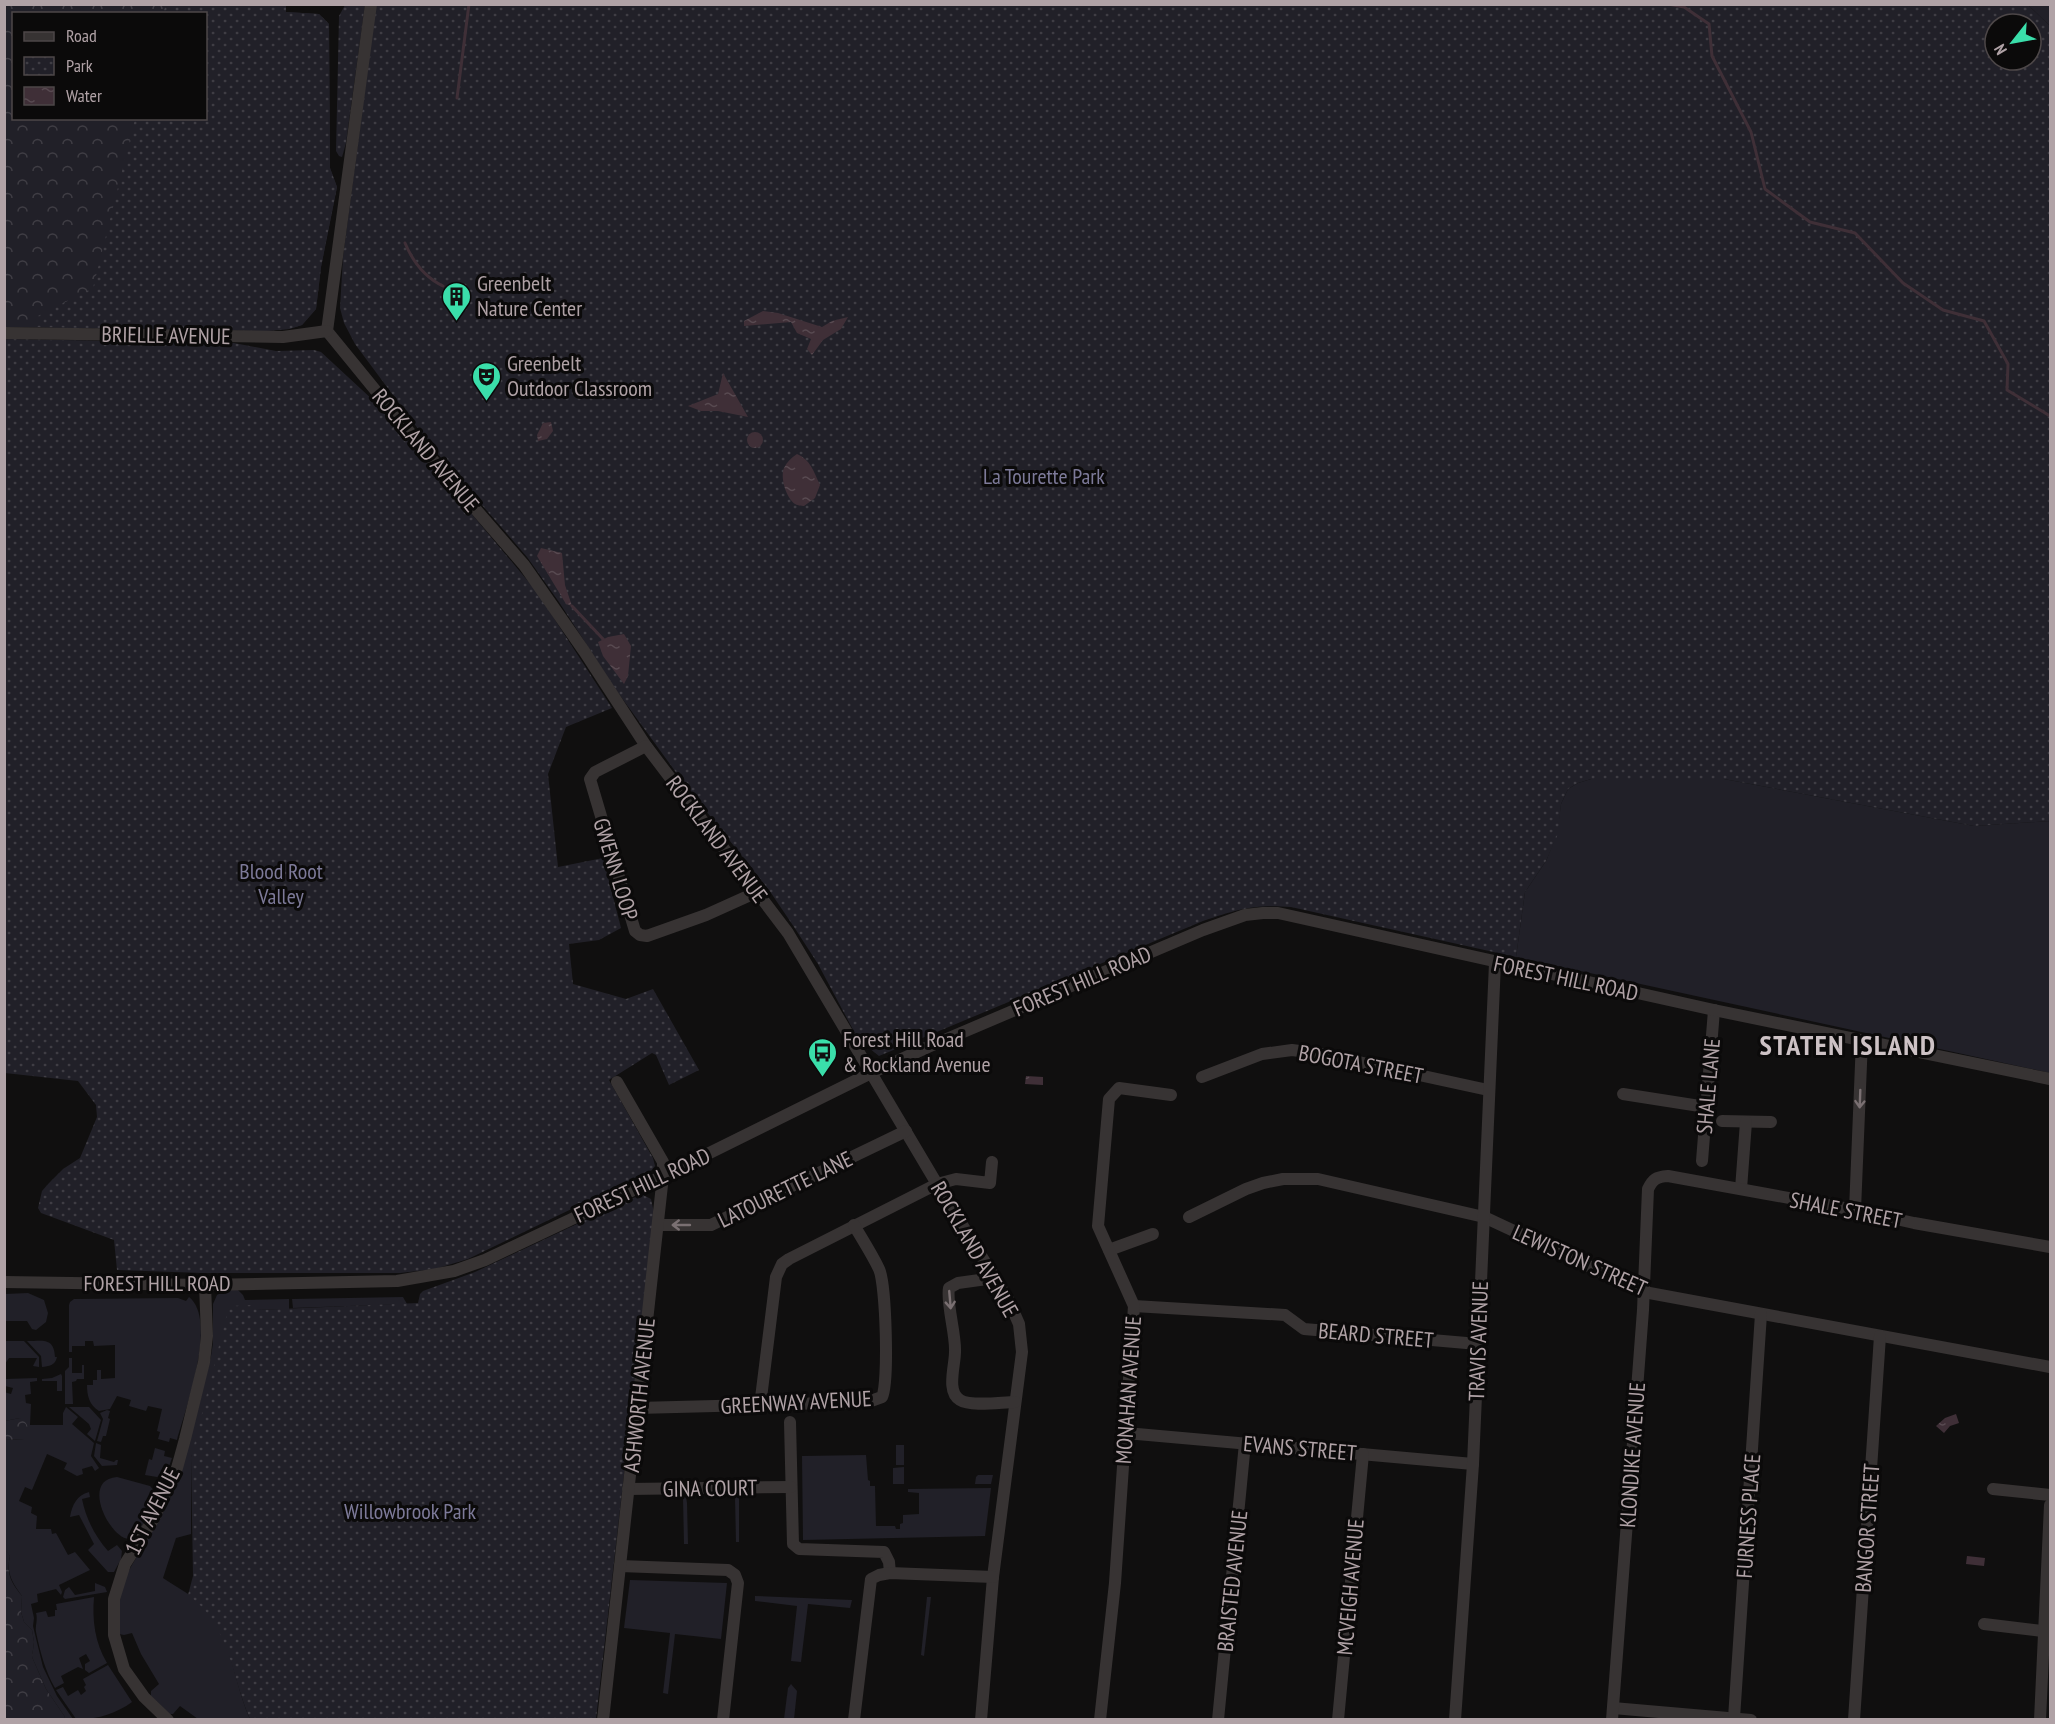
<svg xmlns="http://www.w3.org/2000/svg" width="2055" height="1724" font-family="'PT Sans Narrow',sans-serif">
<defs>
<pattern id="forest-crowns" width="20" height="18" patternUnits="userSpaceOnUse" patternTransform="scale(1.5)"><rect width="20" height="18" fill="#212028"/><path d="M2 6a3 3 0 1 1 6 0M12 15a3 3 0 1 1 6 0" fill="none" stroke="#3f3d44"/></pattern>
<pattern id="park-dots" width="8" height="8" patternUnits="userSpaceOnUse" patternTransform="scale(1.5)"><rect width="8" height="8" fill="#212028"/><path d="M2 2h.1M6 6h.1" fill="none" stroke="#3f3d44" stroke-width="1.8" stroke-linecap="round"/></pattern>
<pattern id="water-ripples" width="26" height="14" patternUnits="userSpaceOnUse" patternTransform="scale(1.5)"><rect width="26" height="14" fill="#3f2f37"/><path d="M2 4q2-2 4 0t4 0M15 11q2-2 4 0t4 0" fill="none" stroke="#584a51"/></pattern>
</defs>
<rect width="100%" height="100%" fill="#100f0f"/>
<g fill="#212028">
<path d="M2028,5H2050V26Z"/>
<path d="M1591,779H1724L1974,826L2050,821V1073L1516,957L1525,892L1546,861L1557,834L1561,804L1568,789L1578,783Z"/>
<path d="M228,1289H237L243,1295L245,1300L289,1299V1309L257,1310V1305L191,1457V1534L176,1538L163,1578C178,1588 196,1597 208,1611C231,1639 235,1686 250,1719H198L180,1706L173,1714H170L151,1696V1691L159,1684L141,1654L132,1633L124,1635L119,1634L116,1614L124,1579L174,1491L194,1425L211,1356L213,1343V1304L217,1295Z"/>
<path d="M28,1293L44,1300L48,1313L46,1322L36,1330L32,1329L27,1321H5V1294Z"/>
<path d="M189,1297C218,1320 186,1408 177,1440L170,1438L169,1442L158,1439L160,1432L157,1431L162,1409L148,1406L146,1411L129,1406L131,1400L117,1396L110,1409L99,1411C89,1405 87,1395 87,1385H93V1380H97V1370H101V1379L115,1378V1345L94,1346L93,1341H85V1346H72V1352H69V1305L70,1302L74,1299L178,1298L186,1301Z"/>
<path d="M403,1297L407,1304L293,1308L292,1299Z"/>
<path d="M5,1341H24L39,1357V1367L33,1366L37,1358H9L5,1364Z"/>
<path d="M27,1341C43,1341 54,1337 55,1357H57C55,1366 49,1366 42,1367L41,1356Z"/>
<path d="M69,1358H72V1373H82V1365H84V1379H77L76,1381L72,1382L73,1404H65V1371L69,1367Z"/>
<path d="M61,1374L62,1376V1391H57V1381H42V1379L52,1378Z"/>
<path d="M37,1378V1381L30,1382L31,1394L25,1395L26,1403L31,1404L30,1425H63V1413L66,1407L78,1417L72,1424L94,1443L91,1456L99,1468L95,1471L92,1466L82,1469L83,1474L77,1476L64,1469L67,1463L47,1454L32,1490L25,1487L19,1501L32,1507L31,1513L37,1516L36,1529H51L52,1534L56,1533L68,1555L75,1552L90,1570L59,1585L62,1592L61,1595L56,1589L37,1594L38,1602L31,1604L34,1618L33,1626L43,1667L57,1696L73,1719H64L65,1717L46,1689L32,1657L34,1642L32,1630L24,1622L21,1612L22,1596C12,1582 6,1573 10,1556L4,1549L5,1440L24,1439L20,1418L5,1421L4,1392L11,1394L13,1388L5,1386V1379Z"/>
<path d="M69,1407H89L101,1420L95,1441L87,1434L91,1429L89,1424Z"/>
<path d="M107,1410L110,1411L108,1418L110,1419L106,1436H103L101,1442L97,1441L103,1419L100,1413Z"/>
<path d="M96,1443L101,1445L100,1458L114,1462L116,1460H118L117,1465L102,1466L94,1456Z"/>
<rect x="896" y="1445" width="8" height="20"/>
<path d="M155,1448L165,1451L164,1456L172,1458L167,1472L157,1477L145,1475L149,1459L152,1460Z"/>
<path d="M866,1455L868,1480L870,1481V1486H875L876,1526H895L896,1529H900V1524L903,1523V1515L919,1514V1493L908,1492V1489L991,1488L985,1536L803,1540L802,1456Z"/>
<path d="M904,1467V1484H893V1468Z"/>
<path d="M978,1475H993L991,1484H975L976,1477Z"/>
<path d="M117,1477L150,1486C158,1494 156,1501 150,1511C146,1518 140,1533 132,1538C115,1547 77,1480 117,1477Z"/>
<path d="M89,1492L90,1497L82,1499C86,1519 95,1536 108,1551L117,1545L122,1551L121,1559L114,1572H108L88,1550L94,1544L79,1515L70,1517C72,1505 77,1495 89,1492Z"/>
<path d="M683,1497H686L687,1503L688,1544H684Z"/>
<path d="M735,1497H739V1542H736Z"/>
<path d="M630,1580L727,1583L721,1639L675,1634L668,1694L663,1693L670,1633L624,1628Z"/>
<path d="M95,1583L105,1587L107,1592L65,1599L63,1597L65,1590L69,1587L75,1595L95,1591Z"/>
<path d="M755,1596L852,1600L850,1608L808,1604L801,1662L791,1661L797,1606L755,1601Z"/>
<path d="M94,1597C92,1620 95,1643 107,1663L89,1673L85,1670V1664L90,1661L86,1654L79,1658L83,1669L78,1667L61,1676L64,1683L55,1688C45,1671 40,1651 36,1632C35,1626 38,1620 36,1613L46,1611L48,1617L55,1616V1610H57L56,1604Z"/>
<path d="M927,1597H931L924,1656L921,1655Z"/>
<path d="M108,1665L132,1702C116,1714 95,1720 76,1719L56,1690L63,1687L68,1696L78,1690L81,1695L86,1691L84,1687L86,1685L83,1679Z"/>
<path d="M791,1684L797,1691L794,1719H784L788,1688Z"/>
</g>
<g fill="url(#forest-crowns)" fill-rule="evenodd">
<path d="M4,5H286V12L319,14L329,24L330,168L337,187L321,267L316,309L302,325L289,329L265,331L5,327ZM14,14H206V118H14Z"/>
<path d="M20,1418C27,1422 29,1427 28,1435L24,1439L5,1440V1421Z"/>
<path d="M5,1549L10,1556C6,1574 11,1582 22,1596L21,1612L24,1622L32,1630L34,1642L32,1657L46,1689L65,1717L64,1719H5Z"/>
</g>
<g fill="url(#park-dots)" fill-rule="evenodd">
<path d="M166,5H286V12L319,14L329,24L330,168L337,187L321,267L316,309L302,325L289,329L265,331L37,327L38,316L93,288L135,119L206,118V14L163,13Z"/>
<path d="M345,5H365L346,143L342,157L339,156L336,151L339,16Z"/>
<path d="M376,5H2028L2050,26V821L1974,826L1724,779H1591L1578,783L1568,789L1561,804L1558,834L1546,861L1525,892L1516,957L1291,907C1254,904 1238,909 1203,921L879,1056L858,1039L818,964L794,927L769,890L683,782L616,690L559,602L527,557L430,445L355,344L344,323L340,308L343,257ZM1995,24H2031V60H1995Z"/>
<path d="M5,339L234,343L276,351L314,350L321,352L388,414L537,592L612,708L566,727L548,774L558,867L603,858L621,928L599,940L569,944L573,984L626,999L653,989L699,1070L669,1085L656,1055L652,1053L609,1080L653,1158L655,1166L652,1170L468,1259L435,1269L400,1273H202L117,1270L114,1240L41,1213L38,1208L42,1191L49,1183L63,1169L80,1158L97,1117L96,1105L78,1081L5,1073Z"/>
<path d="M643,1195L651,1199L654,1213L596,1719H250C231,1676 230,1624 188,1595L193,1576L191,1457L229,1306L257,1305V1310L418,1303L420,1294L423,1291L475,1272L630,1199Z"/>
</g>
<g fill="url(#water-ripples)">
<path d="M763,311L778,313L822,327L832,321L848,317L841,329L823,340L812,355L807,349L811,339L797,333L791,322L744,326V321Z"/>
<path d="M723,373L748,417L718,411H701L688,406L718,394Z"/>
<path d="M551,422L553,431L547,439L538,441L537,435L543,423Z"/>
<circle cx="755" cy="440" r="8"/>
<path d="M797,454C810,459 814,472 820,485L815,498L804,506C802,506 796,505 795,504C786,498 780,477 784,468C787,462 791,458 797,454Z"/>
<path d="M541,548L562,553L565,585L572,606L566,604L537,556Z"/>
<path d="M624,634L631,646L628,676L624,684L603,656L598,642L608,637Z"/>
<path d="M1026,1076L1043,1077V1085L1025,1084Z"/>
<path d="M1956,1414L1959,1423L1950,1426L1944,1433L1936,1426L1945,1418Z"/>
<path d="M1967,1556L1985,1558L1984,1566L1966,1564Z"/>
</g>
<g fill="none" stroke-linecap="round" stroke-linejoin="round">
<g stroke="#3f2f37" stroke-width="3">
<path d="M1668,4L1684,7L1709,24L1712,56L1751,132L1765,189L1810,222L1855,233L1903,283L1943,310L1984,321L2008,364L2007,390L2050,416"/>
<path d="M457,98L469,4"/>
<path d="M405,243C413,262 424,277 443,286"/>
<path d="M572,606L603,639"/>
</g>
<g stroke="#373333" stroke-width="12">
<path d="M371,4L327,331L425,451L524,565L584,651L646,746L788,933L937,1184L1009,1301L1019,1324L1022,1352L993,1577L981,1720"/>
<path d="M4,333L283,337L327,331"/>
<path d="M646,746L595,772L590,779L635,931L640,935L647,936L706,915L757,892"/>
<path d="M1202,1077L1262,1054L1292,1050L1322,1054L1488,1090"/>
<path d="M1623,1094L1706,1107"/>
<path d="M1722,1121L1771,1122"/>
<path d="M1702,1161L1714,1010"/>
<path d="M1741,1189L1746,1122"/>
<path d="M1855,1210L1862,1040"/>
<path d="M1189,1217L1246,1189L1263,1183L1283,1179H1318L1484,1217L1644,1292L2050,1367"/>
<path d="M658,1225H711L906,1131"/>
<path d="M1109,1250L1153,1234"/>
<path d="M994,1278L958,1283L949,1288C946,1303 956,1334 955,1352C955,1366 946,1392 960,1400C971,1407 1002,1402 1015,1402"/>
<path d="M4,1282L205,1285L397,1281L454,1271L485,1260L663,1176L871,1073L928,1047L1203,930L1245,915L1263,913H1278L1714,1010L2050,1079"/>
<path d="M1134,1306L1285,1315L1304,1329L1478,1344"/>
<path d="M760,1406L776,1277L782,1264L789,1259L937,1184L956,1179L990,1183L992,1162"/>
<path d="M637,1408L868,1402L882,1397C889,1383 886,1284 879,1269C872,1254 862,1239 854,1225"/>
<path d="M790,1422L793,1544L799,1549L884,1552L889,1562L890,1573"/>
<path d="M1126,1433L1473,1464"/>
<path d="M628,1489L791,1487"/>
<path d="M1993,1489L2050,1495"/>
<path d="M620,1566L728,1570L735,1575L738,1583L723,1720"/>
<path d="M1984,1624L2050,1632"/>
<path d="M1613,1708L1751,1720"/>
<path d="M1734,1718L1761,1314"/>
<path d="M168,1720L144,1697L124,1669L114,1635V1599L125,1564L154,1518L177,1468L185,1439L204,1362L207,1336L205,1285"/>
<path d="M603,1720L663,1176V1162L617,1082"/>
<path d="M854,1720L871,1579L879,1575L890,1573L993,1577"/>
<path d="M1100,1720L1115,1583L1134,1306L1098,1226L1109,1099L1119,1088L1171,1095"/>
<path d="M1218,1720L1245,1443"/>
<path d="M1338,1720L1363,1454"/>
<path d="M1455,1720L1473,1464L1495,963"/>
<path d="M1612,1720L1643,1310L1648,1189C1653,1179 1656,1177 1668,1176L1855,1210L1914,1223L2050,1247"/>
<path d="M1854,1720L1880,1336"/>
<path d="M2040,1720L2050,1505"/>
</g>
</g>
<defs><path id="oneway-shaft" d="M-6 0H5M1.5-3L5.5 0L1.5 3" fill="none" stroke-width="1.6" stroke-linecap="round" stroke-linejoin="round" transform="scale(1.5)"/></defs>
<g stroke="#7a7072">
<use href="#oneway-shaft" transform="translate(1860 1099) rotate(92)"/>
<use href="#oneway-shaft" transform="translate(681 1225) rotate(-180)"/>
<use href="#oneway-shaft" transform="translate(950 1300) rotate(85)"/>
</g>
<defs>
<symbol id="building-pin" viewBox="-11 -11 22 30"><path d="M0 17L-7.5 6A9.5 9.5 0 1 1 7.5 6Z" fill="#3adeaa" stroke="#0b0a0a"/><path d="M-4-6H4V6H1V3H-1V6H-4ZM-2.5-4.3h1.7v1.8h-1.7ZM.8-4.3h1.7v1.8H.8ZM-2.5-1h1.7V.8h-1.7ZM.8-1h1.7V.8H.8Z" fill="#111"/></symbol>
<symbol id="theatre-pin" viewBox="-11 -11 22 30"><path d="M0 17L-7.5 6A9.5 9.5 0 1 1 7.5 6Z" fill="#3adeaa" stroke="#0b0a0a"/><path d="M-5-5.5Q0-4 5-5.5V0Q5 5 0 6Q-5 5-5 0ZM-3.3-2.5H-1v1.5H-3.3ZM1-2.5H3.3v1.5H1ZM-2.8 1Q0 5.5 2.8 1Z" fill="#111"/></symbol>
<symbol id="bus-pin" viewBox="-11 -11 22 30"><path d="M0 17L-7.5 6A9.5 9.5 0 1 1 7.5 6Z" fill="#3adeaa" stroke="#0b0a0a"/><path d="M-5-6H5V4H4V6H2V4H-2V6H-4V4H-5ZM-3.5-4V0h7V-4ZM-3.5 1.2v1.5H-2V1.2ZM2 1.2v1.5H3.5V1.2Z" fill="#111"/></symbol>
</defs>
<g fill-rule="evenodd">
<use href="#building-pin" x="440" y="280" width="33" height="45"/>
<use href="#theatre-pin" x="470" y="360" width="33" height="45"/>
<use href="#bus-pin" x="806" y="1036" width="33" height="45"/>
</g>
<g text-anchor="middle" stroke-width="6" stroke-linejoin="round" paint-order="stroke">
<g font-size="22" fill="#b0a2a6" stroke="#0b0a0a" text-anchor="start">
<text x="477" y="291">Greenbelt<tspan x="477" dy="25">Nature Center</tspan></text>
<text x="507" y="371">Greenbelt<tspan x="507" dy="25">Outdoor Classroom</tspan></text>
<text x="843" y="1047">Forest Hill Road<tspan x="843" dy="25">&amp; Rockland Avenue</tspan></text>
</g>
<g font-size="22" fill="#b0a2a6" stroke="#0b0a0a">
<text transform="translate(166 335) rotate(1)" y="8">BRIELLE AVENUE</text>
<text transform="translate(426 450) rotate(50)" y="8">ROCKLAND AVENUE</text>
<text transform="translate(717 839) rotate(53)" y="8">ROCKLAND AVENUE</text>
<text transform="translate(616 869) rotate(73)" y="8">GWENN LOOP</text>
<text transform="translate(1566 978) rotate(12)" y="8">FOREST HILL ROAD</text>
<text transform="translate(1082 981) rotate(-23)" y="8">FOREST HILL ROAD</text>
<text transform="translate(1361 1064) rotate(11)" y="8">BOGOTA STREET</text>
<text transform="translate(1708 1086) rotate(-85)" y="8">SHALE LANE</text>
<text transform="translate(642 1185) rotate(-25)" y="8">FOREST HILL ROAD</text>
<text transform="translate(785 1189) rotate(-26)" y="8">LATOURETTE LANE</text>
<text transform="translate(1846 1210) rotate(11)" y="8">SHALE STREET</text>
<text transform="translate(975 1249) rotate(60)" y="8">ROCKLAND AVENUE</text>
<text transform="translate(1580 1260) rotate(24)" y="8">LEWISTON STREET</text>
<text x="157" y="1291">FOREST HILL ROAD</text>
<text transform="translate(1376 1335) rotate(5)" y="8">BEARD STREET</text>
<text transform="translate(1478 1341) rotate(-88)" y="8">TRAVIS AVENUE</text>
<text transform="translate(1128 1390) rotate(-86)" y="8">MONAHAN AVENUE</text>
<text transform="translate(639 1395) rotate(-84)" y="8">ASHWORTH AVENUE</text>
<text transform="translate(796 1402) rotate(-3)" y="8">GREENWAY AVENUE</text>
<text transform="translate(1300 1448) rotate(5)" y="8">EVANS STREET</text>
<text transform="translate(1632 1455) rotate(-86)" y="8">KLONDIKE AVENUE</text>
<text transform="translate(710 1488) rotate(-1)" y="8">GINA COURT</text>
<text transform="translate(152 1511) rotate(-63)" y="8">1ST AVENUE</text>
<text transform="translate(1748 1516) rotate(-86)" y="8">FURNESS PLACE</text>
<text transform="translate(1867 1528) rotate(-86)" y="8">BANGOR STREET</text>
<text transform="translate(1232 1581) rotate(-84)" y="8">BRAISTED AVENUE</text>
<text transform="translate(1350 1587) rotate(-85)" y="8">MCVEIGH AVENUE</text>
</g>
<g font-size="22" fill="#7d7a99" stroke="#0b0a0a">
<text x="1044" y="484">La Tourette Park</text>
<text x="281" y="879">Blood Root<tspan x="281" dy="25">Valley</tspan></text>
<text x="410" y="1519">Willowbrook Park</text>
</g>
<g font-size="28" font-weight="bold" letter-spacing="1.5" fill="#cdc2c5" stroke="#0b0a0a">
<text x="1848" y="1055">STATEN ISLAND</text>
</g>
</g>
<rect width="2055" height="1724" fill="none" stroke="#b0a2a6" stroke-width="12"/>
<rect x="12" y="12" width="195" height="108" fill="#0b0a0a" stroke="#4d4748" stroke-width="1.5"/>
<rect x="24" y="32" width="30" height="9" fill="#373333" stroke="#4d4748" stroke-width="1.5"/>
<text x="66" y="42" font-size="18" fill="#b0a2a6">Road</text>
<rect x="24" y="57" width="30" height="18" fill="url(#park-dots)" stroke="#4d4748" stroke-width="1.5"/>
<text x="66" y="72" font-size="18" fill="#b0a2a6">Park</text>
<rect x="24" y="87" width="30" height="18" fill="url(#water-ripples)" stroke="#4d4748" stroke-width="1.5"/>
<text x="66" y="102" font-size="18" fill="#b0a2a6">Water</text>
<g transform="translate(2013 42) rotate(239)"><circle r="28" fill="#0b0a0a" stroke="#4d4748" stroke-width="1.5"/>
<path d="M0-4.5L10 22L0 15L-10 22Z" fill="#3adeaa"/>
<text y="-9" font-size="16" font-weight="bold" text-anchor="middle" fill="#b0a2a6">N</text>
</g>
</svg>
